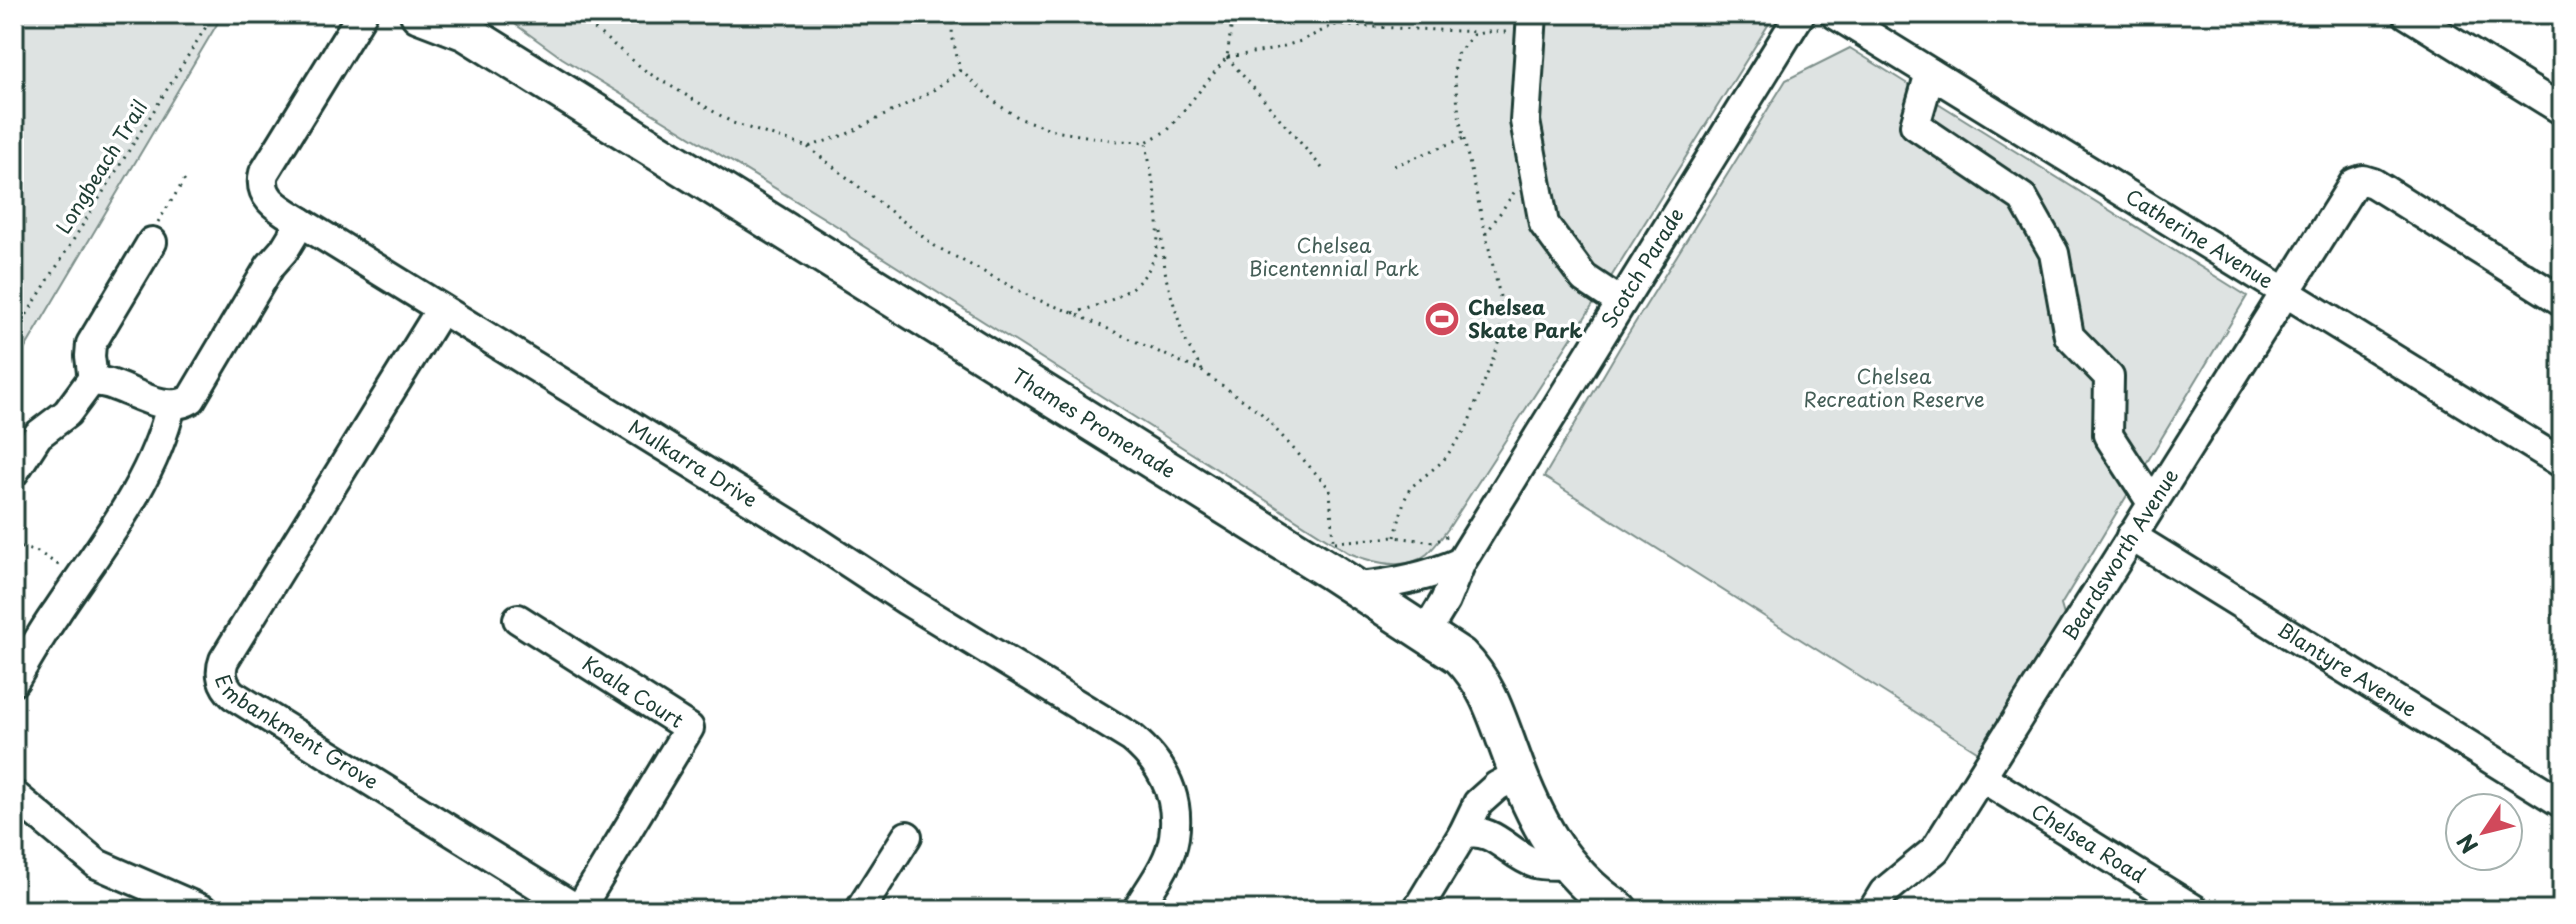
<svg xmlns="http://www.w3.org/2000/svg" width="2576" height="924" font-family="'Playpen Sans',sans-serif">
<rect width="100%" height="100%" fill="#fff"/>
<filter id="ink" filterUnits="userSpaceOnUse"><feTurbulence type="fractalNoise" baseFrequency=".0125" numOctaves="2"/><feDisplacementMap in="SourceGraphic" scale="16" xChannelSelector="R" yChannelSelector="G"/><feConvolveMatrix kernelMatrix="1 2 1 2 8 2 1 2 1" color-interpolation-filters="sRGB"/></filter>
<g filter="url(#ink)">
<g fill="#dee3e2" stroke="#7e908b" stroke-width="2">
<path d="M14,14H223L14,367Z"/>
<path d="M501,14H1775L1611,277L1448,529C1442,537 1435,547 1427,554C1405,572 1373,563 1349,553L850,237L845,231L562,58Z"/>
<path d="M1850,48L2247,296L2061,605L2066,622L1980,753L1544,477L1620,347L1786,80Z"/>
</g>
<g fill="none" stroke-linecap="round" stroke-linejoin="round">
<defs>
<g id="minor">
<path id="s1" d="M362,14L264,173C257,199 282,210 301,222L798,529L906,600L1132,738C1163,764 1180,796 1174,837C1170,864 1150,888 1137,910"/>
<path d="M1532,14L1525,121L1544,224L1584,278L1620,302"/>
<path id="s2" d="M1835,14L2562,463"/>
<path d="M2407,14L2562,110"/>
<path d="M1930,73L1915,125L2023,198L2054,253L2069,336L2109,377L2108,435L2152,503"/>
<path id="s3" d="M441,309L224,660C219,673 222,685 233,695L578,910"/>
<path d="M93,381L90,356L91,344L152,242"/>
<path d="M14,472L38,435L67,413L90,382C118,376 159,419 191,399L270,266L284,250L301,222"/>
<path id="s4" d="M2131,536L2562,803"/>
<path d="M1356,587C1392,584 1427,577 1461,562"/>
<path id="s5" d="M518,619L689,728L579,910"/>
<path id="s6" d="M1426,632L1445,601L1461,562L1800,14"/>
<path d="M14,681C28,658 41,634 56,613C99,548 153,483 171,405"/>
<path id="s7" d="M1983,778L2195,910"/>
<path d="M14,795L97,864L203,910"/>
<path d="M1463,834C1493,825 1509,855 1535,863C1545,866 1558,864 1568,865"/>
<path d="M860,910L907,836"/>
<path d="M1417,910L1463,834L1478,803L1497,786L1518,775"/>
<path id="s8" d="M1873,910L1884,892L1935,850L2354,183L2363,180L2373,183L2562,301"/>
</g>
<g id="major">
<path id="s9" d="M419,14L466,32L1330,571L1460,656C1487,683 1497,717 1510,752C1533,817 1560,871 1619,910"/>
</g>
</defs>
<use href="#minor" stroke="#1f3d34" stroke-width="34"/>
<use href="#major" stroke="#1f3d34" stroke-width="42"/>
<g stroke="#1f3d34" stroke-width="3" stroke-dasharray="2 6" stroke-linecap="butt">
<path d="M576,14L647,72L733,123L808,147L847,134L931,92L960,70L952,35L953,14"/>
<path d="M1319,14L1334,25"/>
<path d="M1227,57L1322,168"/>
<path d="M1228,57L1271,50L1301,41L1334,25L1478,32"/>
<path d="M960,70L1000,106L1021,119L1060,132L1117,141L1146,142L1168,130L1227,57L1233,14"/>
<path d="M808,147L935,246L1033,298L1073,313L1203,372L1260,412L1330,489L1333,542"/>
<path d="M1394,166L1464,138"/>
<path d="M158,222L187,176"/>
<path d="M1161,232L1166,278L1184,338L1203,372"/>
<path d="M1486,234L1515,191"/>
<path d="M1073,313C1182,285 1161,232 1146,143"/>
<path d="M14,335L214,14"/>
<path d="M1395,537L1404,501L1410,488L1443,461L1466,429L1500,341L1501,301L1460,122L1454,73L1457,54L1473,35L1486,32H1507"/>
<path d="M1335,542L1395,537L1435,542L1449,535"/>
<path d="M14,543L22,548L38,552L60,566"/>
</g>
<use href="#minor" stroke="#fff" stroke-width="28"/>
<use href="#major" stroke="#fff" stroke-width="36"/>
</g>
</g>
<defs>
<symbol id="stadium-disc" viewBox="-11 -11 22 22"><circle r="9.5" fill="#d1495b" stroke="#fff"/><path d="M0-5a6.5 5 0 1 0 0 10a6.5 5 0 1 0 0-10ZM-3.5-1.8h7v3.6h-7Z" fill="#fff"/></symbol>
</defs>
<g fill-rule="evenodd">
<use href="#stadium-disc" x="1422" y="299" width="40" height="40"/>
</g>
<g text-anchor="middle" stroke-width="7" stroke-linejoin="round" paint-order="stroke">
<g font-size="20" fill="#1f3d34" stroke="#fff">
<text transform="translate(102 167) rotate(-58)" y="7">Longbeach Trail</text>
<text dy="7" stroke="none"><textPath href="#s2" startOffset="428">Catherine Avenue</textPath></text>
<text dy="7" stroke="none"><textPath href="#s6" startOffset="424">Scotch Parade</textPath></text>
<text dy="7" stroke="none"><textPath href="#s9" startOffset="790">Thames Promenade</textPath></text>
<text dy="7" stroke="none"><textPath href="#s1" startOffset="714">Mulkarra Drive</textPath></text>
<text dy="7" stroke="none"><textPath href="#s8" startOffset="436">Beardsworth Avenue</textPath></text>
<text dy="7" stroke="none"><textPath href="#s4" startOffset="254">Blantyre Avenue</textPath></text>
<text dy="7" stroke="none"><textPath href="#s5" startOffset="136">Koala Court</textPath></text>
<text dy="7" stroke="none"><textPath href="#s3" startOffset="524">Embankment Grove</textPath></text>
<text dy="7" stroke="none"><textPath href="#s7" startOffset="124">Chelsea Road</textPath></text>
</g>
<g font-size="20" fill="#455e57" stroke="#fff">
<text x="1334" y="253">Chelsea<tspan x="1334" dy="23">Bicentennial Park</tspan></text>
<text x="1894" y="384">Chelsea<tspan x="1894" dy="23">Recreation Reserve</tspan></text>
</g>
<g font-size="20" font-weight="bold" fill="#1f3d34" stroke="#fff" text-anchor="start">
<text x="1468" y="315">Chelsea<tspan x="1468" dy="23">Skate Park</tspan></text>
</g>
</g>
<rect width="2576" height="924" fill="none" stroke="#fff" stroke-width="48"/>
<rect x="24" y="24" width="2528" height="876" fill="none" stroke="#1f3d34" stroke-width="3" filter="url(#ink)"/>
<g transform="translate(2484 832) rotate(235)"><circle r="38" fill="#ffffff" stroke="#a5b1ae" stroke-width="2"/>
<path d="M0-6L14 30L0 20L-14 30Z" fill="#d1495b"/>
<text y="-12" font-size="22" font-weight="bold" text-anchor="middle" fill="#1f3d34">N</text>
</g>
</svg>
